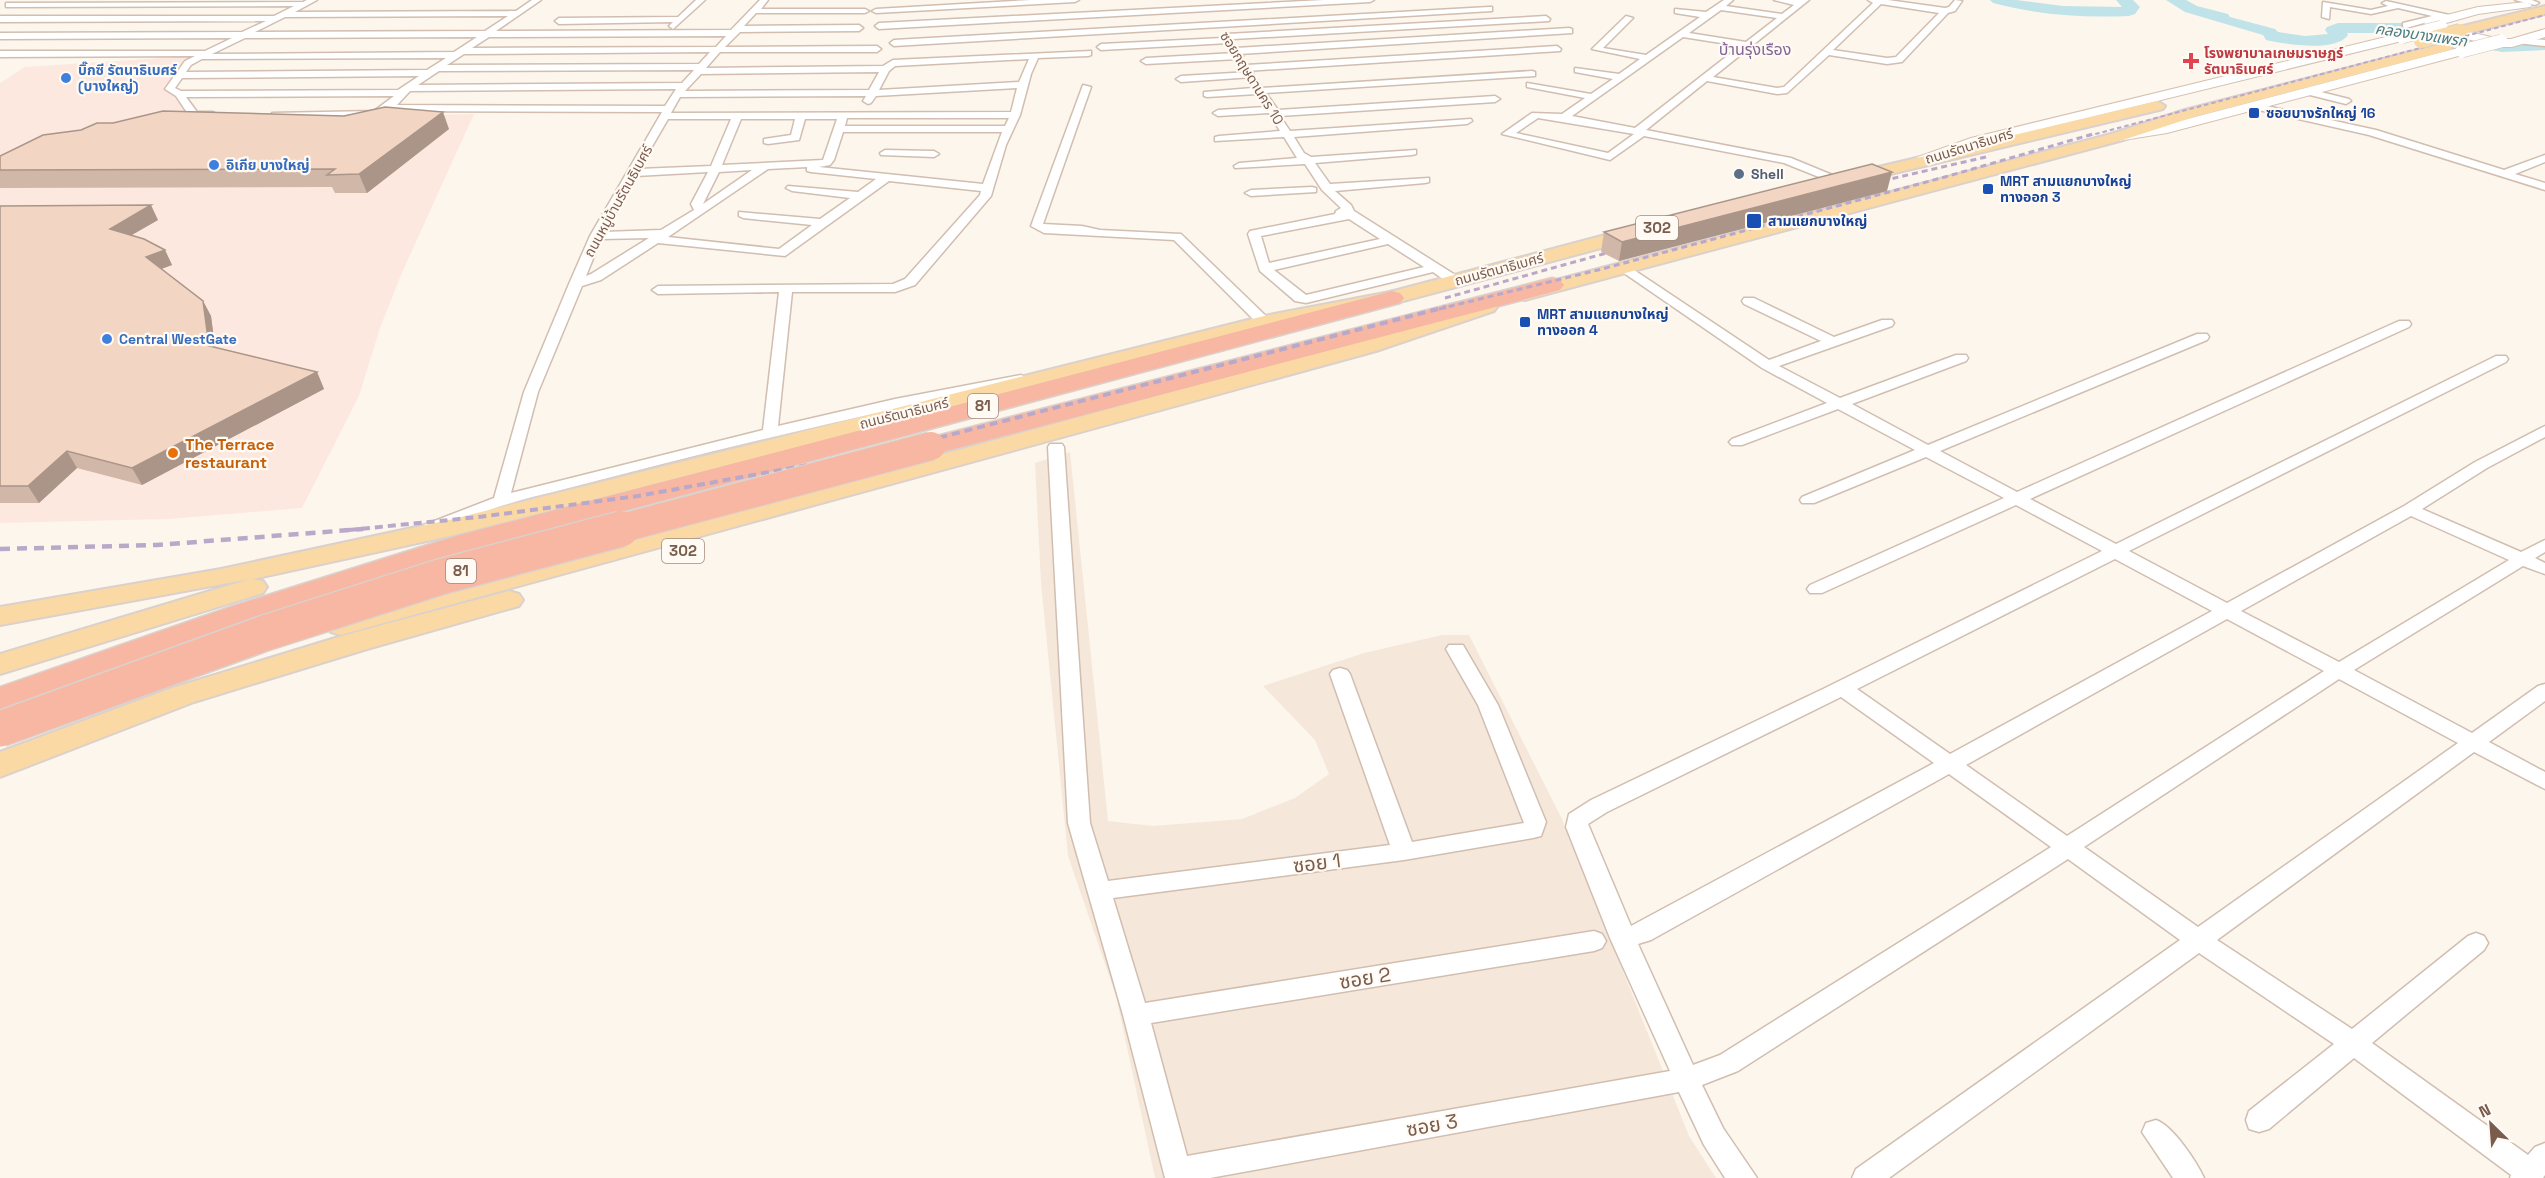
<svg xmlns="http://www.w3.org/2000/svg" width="2545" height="1178" font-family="'Space Grotesk','Noto Sans Thai',sans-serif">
<rect width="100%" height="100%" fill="#fdf6ec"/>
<path fill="#f5e8da" d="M1070,452L1108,821L1153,826L1242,819L1295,798L1329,774L1315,740L1263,686L1364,653L1442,635H1469L1562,819L1689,1136L1716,1178H1155L1116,996L1068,856L1041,583L1035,463Z"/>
<path fill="#fde8e0" d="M206,55L192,63L170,92L185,100L188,121L474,114L401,275L380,328L359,396L302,508L169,519L0,523V83L25,67Z"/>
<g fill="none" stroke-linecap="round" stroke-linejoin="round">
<g fill="#bfe3e8" fill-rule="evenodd">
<path d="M1990,0H2016L2063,6L2122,7L2116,0H2133L2140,7L2135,14L2129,16C2082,18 2038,15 1993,3Z"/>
<path d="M2166,0H2186L2197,6L2228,14L2230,17L2275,29L2278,32L2305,36L2328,34L2325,30L2327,27L2338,23H2403L2502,42L2545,40V50L2502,52L2403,33H2347L2348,35C2335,53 2285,44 2266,40L2263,35L2185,12Z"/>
</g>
<defs>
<g id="street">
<path d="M307,0H317L295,12L516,11L532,0H541L496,31L731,30L760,0H768L761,9H865L869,11L865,13H756L744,26L859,25L863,28L859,31L740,32L725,47L877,46L881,49L877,52H720L706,68L883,66L893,60L1091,51V55L1088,56L1038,58L1031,74L1020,115L1006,145L991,196L915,285L895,292H792L778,426L895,399L1021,375L1028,379L1021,383C865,413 711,451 557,491C535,496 513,502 492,509C474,515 441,537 424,533L422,529L424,525L494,498L524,392L569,284L590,236L662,112L388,111L376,117L276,118L272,117V113L374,111L394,96L186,97L197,112H213L218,115C212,120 198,119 190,117L176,96L165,89L185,61L195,56L0,57V51H205L232,38L0,39V33L242,32L266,21L0,22V16H274L294,6L6,7V3H9L303,2ZM508,16L485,31L255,32L285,17ZM726,36L716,47L472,48L489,37ZM477,37L454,52L212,54L245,38ZM710,52L699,64L447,65L464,54ZM446,58L427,70L186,72L191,65L202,59ZM1029,59L1019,82L879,90L889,71L895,66ZM694,70L682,83L418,85L439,71ZM879,72L869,90L685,91L701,74ZM419,76L398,90L181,91L175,88L182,78ZM1017,88L1011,112L671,113L680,97L866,96L863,101L868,104L871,103L876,96ZM676,89L665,106L397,105L410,91ZM847,118H1009L1005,126H845ZM668,119H731L711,166L639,169ZM741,119H795L791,135L764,139V143L768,144L799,140L805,119H837L823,160L722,165ZM843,132H1002L983,184L819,167L830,165L834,160ZM807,167V171L811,172L876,179L858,192L788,186L786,188L792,191L850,198L820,219L739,212V216L743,218L812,225L779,249L668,237L768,169ZM752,170L703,204L719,172ZM708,172L691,204L694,210L661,230L604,232L636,176ZM889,181L981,191L980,195L905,279L893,284L658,286L652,290L658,294L779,292L763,430L511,493L538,392L582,286L601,280L658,243L785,256ZM649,238L591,274L586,276L601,239Z"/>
<path d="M696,0H705L673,29L669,26L673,22L559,24L555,21L559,18L678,17Z"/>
<path d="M1031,0H1079L1075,2L876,13L872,11L876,9Z"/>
<path d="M1324,0H1374L1370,2L879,29L875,26L879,23Z"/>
<path d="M1724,0H1733L1726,6L1782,14L1794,5L1774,0H1809L1713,77L1777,88L1784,87L1873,3L1868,0H1888L1945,8L1949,7L1955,0L1962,1L1955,11L1948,13L1902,62L1887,64L1829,55L1787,93L1777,94L1707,81L1646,130L1791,158L1842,179V183H1834L1784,163L1644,136L1610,160L1502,134L1532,113L1562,114L1585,98L1527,87V83L1591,94L1613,79L1575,72V68L1619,74L1640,59L1592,49L1626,16L1633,18L1603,48L1646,55L1700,17L1675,13V9L1706,12ZM1881,4L1939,13L1896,57L1887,58L1833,50ZM1721,10L1777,18L1746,42L1689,33ZM1683,37L1740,46L1635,128L1572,116ZM1538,118L1634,134L1608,153L1516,133Z"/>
<path d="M2515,0H2532L2539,3L2535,5Z"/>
<path d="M2386,1L2454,16L2455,18L2451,21L2442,18L2406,28L2403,27V23L2432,16L2398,8L2371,14L2330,7L2329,19L2322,17L2323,2L2371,10L2388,6L2382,3Z"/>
<path d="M1489,7H1492V11L894,46L890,43L894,40Z"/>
<path d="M1546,16L1550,19L1549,21L1233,39L1229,43L1101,50L1097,47L1101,44L1223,38L1227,34Z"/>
<path d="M1569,28L1572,29V33L1239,54L1243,56L1238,59L1146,64L1141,61L1146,58L1235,53L1232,51L1236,48Z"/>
<path d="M2519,38L2545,40V46L2516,43L2515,41Z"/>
<path d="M1557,46L1561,49L1560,51L1246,71L1241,68L1246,65Z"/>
<path d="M1532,71L1535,72V76L1266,93L1278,110L1495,96L1500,99L1495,102L1280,116L1290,131L1471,119L1472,121L1467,124L1294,137L1304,153L1311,157L1416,150V154L1412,155L1315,163L1330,184L1429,178V182L1425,183L1335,191L1351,205L1354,211L1460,278L1461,281L1460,284H1450L1433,272L1306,303L1295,301L1260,271L1248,234L1250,231L1335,214L1336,211L1341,208L1322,190L1305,164L1235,168L1234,166L1239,163L1297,158L1284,137L1215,141V137L1219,136L1280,131L1269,113L1218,116L1213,113L1218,110L1265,107L1257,94L1207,97L1204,96V92L1253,88L1249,82L1254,79L1257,80L1262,88ZM1349,219L1380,239L1269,263L1261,236ZM1388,244L1424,267L1306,295L1274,270Z"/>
<path d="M1250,72L1253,73V77L1181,82L1176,79L1181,76Z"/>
<path d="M1083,85L1091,87L1043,224L1082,226L1100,230L1181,234L1269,319L1271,322L1269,325H1259L1174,240L1044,233L1031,226Z"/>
<path d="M2309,89L2349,99L2351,101L2346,104L2306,94L2304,92Z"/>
<path d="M2253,103L2376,130L2504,170L2545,155V162L2515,174L2545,183V190L2369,135L2250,108L2248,106Z"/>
<path d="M885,150L934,151L939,154L934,157L881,155L880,153Z"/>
<path d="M1312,187L1316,188V192L1251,196L1245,193L1251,190Z"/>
<path d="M1625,264L1769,360L1821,341L1744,304L1742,301L1744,298H1754L1834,337L1882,320H1892L1894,323L1892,326L1779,366L1840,398L1956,355H1966L1968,358L1966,361L1852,404L1928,445L2197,334H2207L2209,337L2207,340L1940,451L2017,492L2399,321H2409L2411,324L2409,327L2030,499L2116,544L2496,356H2506L2508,359L2506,362L2129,551L2227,603L2404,506L2475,462L2545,426V437L2487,468L2422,509L2521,552L2545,540V552L2535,558L2545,563V574L2523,566L2354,670L2472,733L2538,686L2545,684V701L2489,742L2545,772V789L2474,752L2217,940L2352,1029L2468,936L2476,933L2484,936L2488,943L2484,950L2372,1043L2528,1155L2535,1147L2545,1143V1175L2543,1178H2510L2511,1175L2354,1058L2269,1129L2259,1132L2249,1129L2246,1120L2249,1111L2334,1044L2199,953L1889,1178H1852L1856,1169L2180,940L2068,859L1738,1071L1702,1085L1723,1128L1757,1178H1725L1704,1145L1679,1092L1210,1178H1165L1123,1015L1068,823L1048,447L1050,444H1062L1064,447L1090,823L1108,881L1390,845L1330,674L1333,670L1340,668L1347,670L1350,674L1412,842L1524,823L1478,705L1446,649L1449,645H1463L1498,705L1546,822L1541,836L1533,838L1404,860L1113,898L1145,1003L1594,931L1602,934L1606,941L1602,948L1594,951L1151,1023L1187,1156L1670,1071L1610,938L1566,827L1569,814L1591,800L1823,689L2102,551L2016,505L1822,593H1810L1807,589L1810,585L2004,498L1926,457L1814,503H1802L1800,500L1802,497L1915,450L1838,409L1742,445H1732L1729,442L1732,439L1827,403L1762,368L1621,271L1619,268ZM2411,516L2509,560L2339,662L2241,611ZM2115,559L2212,611L1950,754L1857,689ZM2227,619L2324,671L2067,836L1966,765ZM2339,679L2458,743L2198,927L2084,847ZM1841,697L1934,763L1631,926L1588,824L1607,812ZM1949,774L2051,847L1720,1055L1693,1065L1638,944L1651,940Z"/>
<path d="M2156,1120C2173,1126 2196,1161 2204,1178H2173L2142,1132L2146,1123Z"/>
</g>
<g id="secondary">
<path d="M2526,2L2532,5L2530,7L2478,14L2439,25L2500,39H2511L2545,29V37L2512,47H2500L2425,29L2423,26L2427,20L2478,7Z"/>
<path d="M2402,33L2408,37L2406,40L1981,144L1923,165L1915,160L1918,157L1971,138Z"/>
<path d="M2462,47L2468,51L2466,54L2167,133L2117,141L2110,137L2112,134L2161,126Z"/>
</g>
<g id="primary">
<path d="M2545,6V14L2460,35L2453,31L2455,28Z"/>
<path d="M2445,43L2450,44L2452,47L2450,50L2197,116L2123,140L1532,298L1525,300L1518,298L1515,294L1518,290L2111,134L2185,110Z"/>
<path d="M2157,101L2165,106L2163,109L1849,184L1843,183L1840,179L1843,175L1849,174Z"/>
<path d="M1639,226L1646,228L1648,232L1646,236L1392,304L1265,328L450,536L253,579L263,581L267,587L263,593L0,674V654L250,579L0,625V607L221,569L449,520L1264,316L1390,292Z"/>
<path d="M1487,301L1494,303L1497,307L1494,311L1376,351L351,632L341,635L331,632L326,626L331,620L1360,341Z"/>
<path d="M509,591L519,594L523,600L519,606L367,649L194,702L0,777V752L172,688L345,635Z"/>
</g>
<g id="highway">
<path d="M1552,278L1560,280L1564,285L1560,290L931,455L921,452L917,446L921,440Z"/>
<path d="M1392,291L1400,293L1404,298L1400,303L478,550L257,620L0,712V687L233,606L456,536Z"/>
</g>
</defs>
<use href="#street" stroke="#d1beb0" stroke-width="3"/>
<use href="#secondary" stroke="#d6c0b0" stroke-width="2"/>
<use href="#primary" stroke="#dad1cd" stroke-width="4"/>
<use href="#highway" stroke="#dad1cd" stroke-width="3"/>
<use href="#street" fill="#fff" fill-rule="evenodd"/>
<use href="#secondary" fill="#fff" fill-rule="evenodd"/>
<use href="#primary" fill="#fbd9a5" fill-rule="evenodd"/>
<use href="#highway" fill="#f7b7a3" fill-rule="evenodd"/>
<path stroke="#b9a8c9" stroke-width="2" stroke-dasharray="4.5 3" stroke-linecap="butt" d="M2088,136L2545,15"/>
<g stroke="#b9a8c9" stroke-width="3" stroke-dasharray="6 4" stroke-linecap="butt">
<path d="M1873,183L1990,156"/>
<path d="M1445,298L1621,249"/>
<path d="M1439,309L1602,269L1945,177L2093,134"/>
</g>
<path stroke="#b9a8c9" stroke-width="4" stroke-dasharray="8 5" stroke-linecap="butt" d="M349,530L479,517L638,496L841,459L930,440L1446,307"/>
<path stroke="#b9a8c9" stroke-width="4.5" stroke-dasharray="10 7" stroke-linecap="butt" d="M0,549L157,545L363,529"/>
<defs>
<g id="secondary-bridge">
<path d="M2402,37L2441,27"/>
<path d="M2462,51L2501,41"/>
</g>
<path id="primary-bridge" d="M2421,41L2460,31"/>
<path id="highway-bridge-far1" d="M615,530L931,446"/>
<path id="highway-bridge" d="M0,729L265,633L440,577L621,529"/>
</defs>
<use href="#secondary-bridge" stroke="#d6c0b0" stroke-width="14" stroke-linecap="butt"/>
<use href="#primary-bridge" stroke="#dad1cd" stroke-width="16" stroke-linecap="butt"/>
<use href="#highway-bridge-far1" stroke="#dad1cd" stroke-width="30" stroke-linecap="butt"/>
<use href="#highway-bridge" stroke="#dad1cd" stroke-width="38" stroke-linecap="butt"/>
<use href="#secondary-bridge" stroke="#fff" stroke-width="13"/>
<use href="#primary-bridge" stroke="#fbd9a5" stroke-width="14"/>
<use href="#highway-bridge-far1" stroke="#f7b7a3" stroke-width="28"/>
<use href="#highway-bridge" stroke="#f7b7a3" stroke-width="35"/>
</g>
<g fill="#d1b7a8">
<path d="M449,129L367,193H335L332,187L0,188V156Z"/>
<path d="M1887,191L1619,261L1601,252L1604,232Z"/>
<path d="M0,206L158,220L131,235L165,250L172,265L161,269L203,301L211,316L215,347L317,372L324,389L142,485L77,468L39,503H0Z"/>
</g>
<g fill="#aa9588">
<path d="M443,112L449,129L367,193L359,174Z"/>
<path d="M1892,172L1887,191L1619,261L1622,242Z"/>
<path d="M151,205L158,220L118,243L110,229Z"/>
<path d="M165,250L172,265L153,272L146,257Z"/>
<path d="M203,301L211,316L217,362L209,346Z"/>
<path d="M317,372L324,389L142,485L132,468Z"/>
<path d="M67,451L77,468L39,503L28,486Z"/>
</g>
<g fill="#f3d5c3" stroke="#aa9588" stroke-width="1.5">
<path d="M385,107L443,112L359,174L327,175L335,169L0,170V156L43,135L81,130L97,123H113L163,111L344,116Z"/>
<path d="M1872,164L1892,172L1622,242L1604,232Z"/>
<path d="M151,205L110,229L144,239L165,250L146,257L203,301L209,346L317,372L132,468L67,451L28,486H0V206Z"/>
</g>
<path fill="#e0444e" stroke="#fffaf3" stroke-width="2" d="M2188 52h6v6h6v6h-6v6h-6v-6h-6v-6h6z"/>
<g fill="#3f7fe0" stroke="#fffaf3" stroke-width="2">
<circle cx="66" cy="78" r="6"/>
<circle cx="214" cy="165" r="6"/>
<circle cx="107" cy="339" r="6"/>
</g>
<g fill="#1a4fb4" stroke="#fffaf3" stroke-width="2">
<rect x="2248" y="107" width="12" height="12" rx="3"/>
<rect x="1982" y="183" width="12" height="12" rx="3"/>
<rect x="1746" y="213" width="16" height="16" rx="3"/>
<rect x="1519" y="316" width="12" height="12" rx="3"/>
</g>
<circle fill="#5c6f8a" stroke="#fffaf3" stroke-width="2" cx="1739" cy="174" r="6"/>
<circle fill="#e8710a" stroke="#fffaf3" stroke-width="2" cx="173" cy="453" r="6"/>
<g text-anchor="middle" stroke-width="4.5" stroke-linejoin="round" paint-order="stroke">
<g font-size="14" font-weight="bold" fill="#be3a42" stroke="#fffaf3" text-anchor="start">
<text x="2204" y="58">โรงพยาบาลเกษมราษฏร์<tspan x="2204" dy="16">รัตนาธิเบศร์</tspan></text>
</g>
<g font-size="14" font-weight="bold" fill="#366cbe" stroke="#fffaf3" text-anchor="start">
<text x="78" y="75">บิ๊กซี รัตนาธิเบศร์<tspan x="78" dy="16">(บางใหญ่)</tspan></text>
<text x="226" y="170">อิเกีย บางใหญ่</text>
<text x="119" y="344">Central WestGate</text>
</g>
<g font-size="14" fill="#7a5c4d" stroke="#fffaf3">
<text transform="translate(1252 78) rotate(58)" y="5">ซอยกฤษดานคร 10</text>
<text transform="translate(1969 146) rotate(-17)" y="5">ถนนรัตนาธิเบศร์</text>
<text transform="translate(618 201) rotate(-61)" y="5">ถนนหมู่บ้านรัตนธิเบศร์</text>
<text transform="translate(1499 269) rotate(-15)" y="5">ถนนรัตนาธิเบศร์</text>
<text transform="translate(904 413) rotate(-14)" y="5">ถนนรัตนาธิเบศร์</text>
</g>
<g font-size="14" font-weight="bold" fill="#164399" stroke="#fffaf3" text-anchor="start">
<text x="2266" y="118">ซอยบางรักใหญ่ 16</text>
<text x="2000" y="186">MRT สามแยกบางใหญ่<tspan x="2000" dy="16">ทางออก 3</tspan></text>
<text x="1768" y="226">สามแยกบางใหญ่</text>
<text x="1537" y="319">MRT สามแยกบางใหญ่<tspan x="1537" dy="16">ทางออก 4</tspan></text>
</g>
<g font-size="14" font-weight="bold" fill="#4e5e75" stroke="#fffaf3" text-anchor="start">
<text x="1751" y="179">Shell</text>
</g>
<g font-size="15" font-style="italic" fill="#437c86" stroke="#fffaf3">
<text transform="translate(2421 35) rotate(8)" y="5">คลองบางแพรก</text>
</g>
<g fill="#fffaf3" stroke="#a28b7f" stroke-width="1.5">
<rect x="1636" y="216" width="42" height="24" rx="4.5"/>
<rect x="968" y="394" width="30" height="24" rx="4.5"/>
<rect x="662" y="539" width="42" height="24" rx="4.5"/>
<rect x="446" y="559" width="30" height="24" rx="4.5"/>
</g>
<g font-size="15" font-weight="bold" fill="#7a5c4d">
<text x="1657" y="233">302</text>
<text x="983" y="411">81</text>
<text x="683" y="556">302</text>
<text x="461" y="576">81</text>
</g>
<g font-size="16" fill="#846695" stroke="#fffaf3">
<text x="1755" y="55">บ้านรุ่งเรือง</text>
</g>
<g font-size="16" font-weight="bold" fill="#c56008" stroke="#fffaf3" text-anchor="start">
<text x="185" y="450">The Terrace<tspan x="185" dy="18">restaurant</tspan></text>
</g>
<g font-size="20" fill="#7a5c4d" stroke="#fffaf3">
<text transform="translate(1317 863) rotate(-7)" y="7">ซอย 1</text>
<text transform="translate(1365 978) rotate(-9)" y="7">ซอย 2</text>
<text transform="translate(1432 1125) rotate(-10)" y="7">ซอย 3</text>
</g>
</g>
<g transform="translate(2491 1124) rotate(335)" stroke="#fffaf3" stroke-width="4.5" paint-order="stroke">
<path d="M0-4.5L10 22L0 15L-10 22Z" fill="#7a5c4d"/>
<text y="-9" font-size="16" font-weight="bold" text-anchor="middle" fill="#7a5c4d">N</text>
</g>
</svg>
